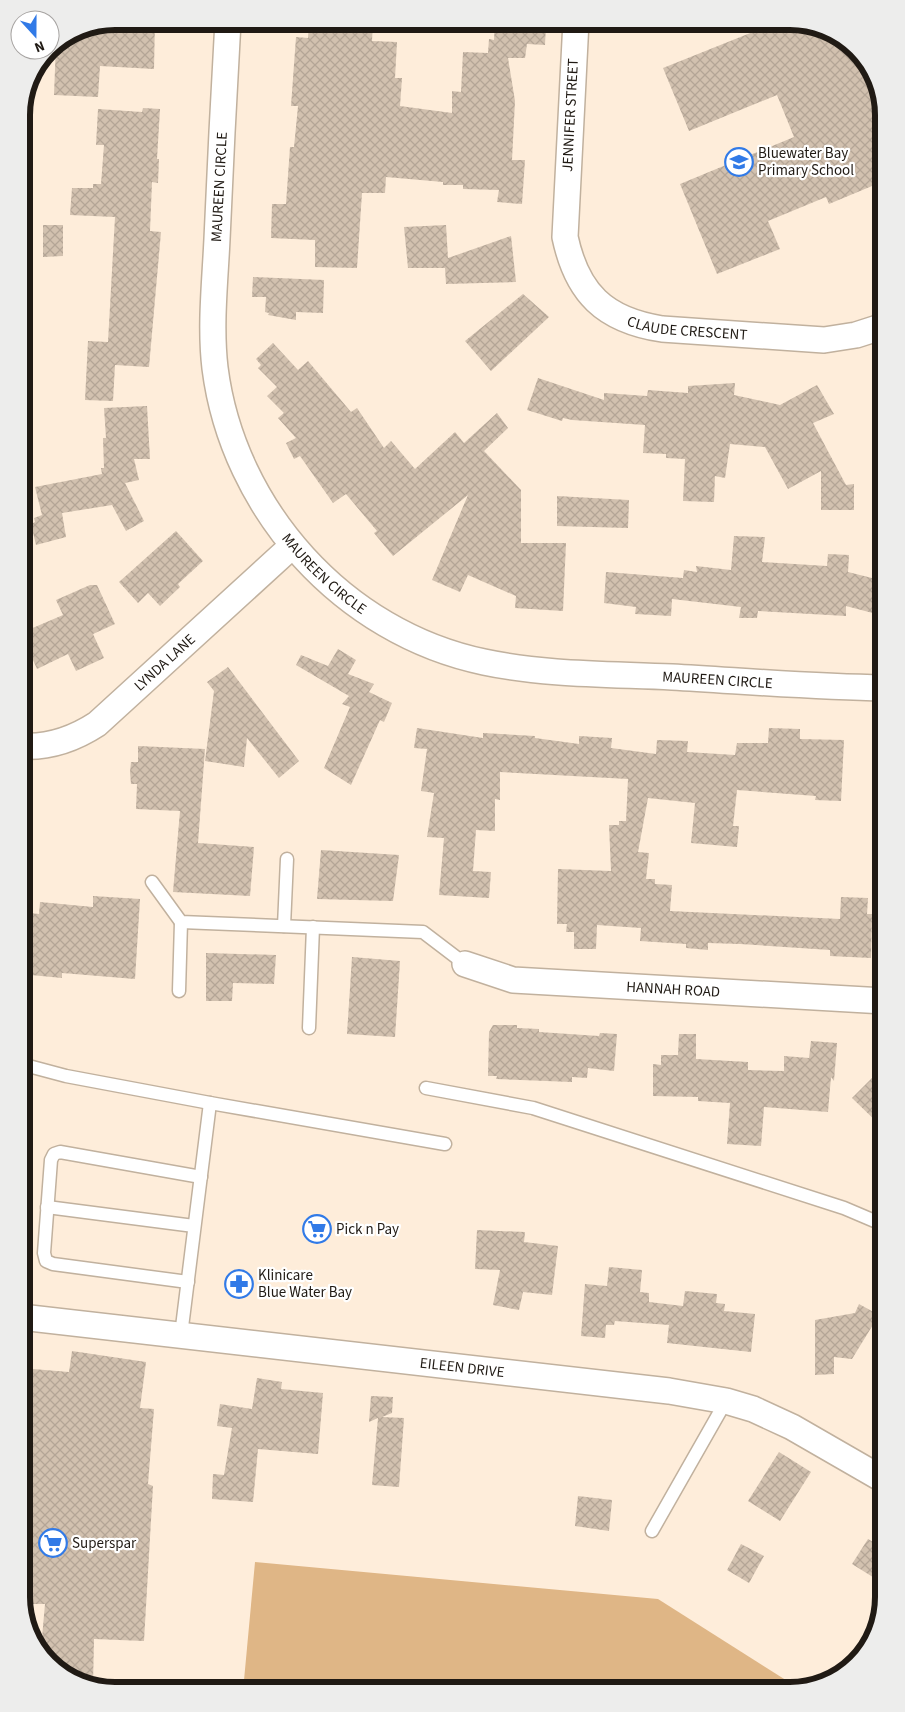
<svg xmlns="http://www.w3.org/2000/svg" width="905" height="1712" font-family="'Source Sans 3',sans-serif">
<defs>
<pattern id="building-cross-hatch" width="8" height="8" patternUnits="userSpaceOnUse" patternTransform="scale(1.25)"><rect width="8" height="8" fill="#d2c1af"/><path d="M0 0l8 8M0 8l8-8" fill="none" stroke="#b4a596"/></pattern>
</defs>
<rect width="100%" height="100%" fill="#feedda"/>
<path fill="#dfb686" d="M255,1562L658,1599L800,1689L790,1691H243Z"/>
<g fill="url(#building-cross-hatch)">
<path d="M116,21H155L154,69L100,66L98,97L54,95L56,43L79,28L116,29Z"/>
<path d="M309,21H373L372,41L397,42L395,78H402L400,106L452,113V91L461,92L463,52L488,53L489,39L494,40L495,22L546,24L545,45L527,44L525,58H508L515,101L512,160H525L522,204L497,202L499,190L463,189V185H443V182L386,177L385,193H362L357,268L315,267V240L271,238L272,204H286L290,147H294L298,106H291L296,37L308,38Z"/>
<path d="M783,21H797L847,40L877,79L884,114V181L829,204L826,197L768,221L780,249L717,274L680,184L794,137L777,95L689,131L663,68L765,27L766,29Z"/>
<path d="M143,108L160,109L157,159H159L158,183L152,182L150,231L161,232L149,367L115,365L113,401L85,400L88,341L108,342L115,217L70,215L72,188H93V184H101L104,145H96L98,109L142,112Z"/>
<path d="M43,225H63V256L43,257Z"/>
<path d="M446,225L448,258L511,236L516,282L446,284L445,268H408L404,227Z"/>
<path d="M253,277L324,280L323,313L296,312V320L268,315L269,313L265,312L266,297H252Z"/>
<path d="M523,294L549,317L491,371L465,341Z"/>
<path d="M273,343L298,370L308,361L351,412L357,408L384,448L391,441L415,469L455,432L464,443L497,413L508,428L484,451L521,490V543H566L563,611L515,608L516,596L468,575L460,592L432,580L468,495L393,556L374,533L377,531L346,494L333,503L300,456L294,459L286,443L296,438L278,418L284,413L267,396L277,387L258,368L261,365L256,359Z"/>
<path d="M538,378L604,400V393L647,396L648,390L688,393V386L735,383L734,395L780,405L817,385L834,414L813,423L846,485L854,484V510H821V471L788,489L765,447L730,444L725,478L715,476L714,502L683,501L685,459L666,458V454L643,453L645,425L572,420L563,418L562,421L527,410Z"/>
<path d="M147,406L150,459H134L139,480L125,483L144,521L126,531L112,505L62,513L66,537L36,545L31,524L35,522L34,518L42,515L35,487L102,474L101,468H104L103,438H106L104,408Z"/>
<path d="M557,496L629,500L628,528L557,526Z"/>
<path d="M176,531L203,561L178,584L180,587L160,606L148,593L138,603L119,582Z"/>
<path d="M734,536L765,537L762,562L827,566L828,554L849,555L848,572L884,581V616L846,606V616L758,611L757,618H739L741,607L672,599L671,616L635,614L636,607L604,603L606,572L683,578L684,570L697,572L696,566L731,570Z"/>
<path d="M90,585H97L115,624L93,634L104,658L76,671L68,654L37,669L21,633L63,615L56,600Z"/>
<path d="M338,649L356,660L348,674L374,684L369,692L392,703L384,722L380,720L351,785L324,768L350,707L342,704L349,696L296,665L301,655L328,666Z"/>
<path d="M228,667L299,761L279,778L247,738L244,767L205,761L214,691L207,682Z"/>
<path d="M417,728L483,738V733L535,736V738L579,744V736L612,738L611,748L656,754L657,740L688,741L687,752L735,755L737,743H768L769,728L800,729V739L844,740L841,801L815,800L816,796L737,790L733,826H739L737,847L691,843L695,803L648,798L638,852L649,853L646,879H655V884L672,885L670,911L840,919L841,897L868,898L867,914H872L871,958L830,956V950L740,944L708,943V950L686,948V944L640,941L641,928L597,925L596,949H574V932H566L567,924H557L558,869L611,871L609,825H619V821H626L628,779L500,772V800L495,799V831L476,830L473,871L491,872L489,898L439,895L444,838L427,837L434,793L421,791L427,749L414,748Z"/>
<path d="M138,746L205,749L198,843L254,847L250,896L173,892L180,811L136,809L137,784H131L130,772L131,762H138Z"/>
<path d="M321,850L399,855L393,901L317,899Z"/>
<path d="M93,896L140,899L135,979L62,973V978L31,975L33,964L21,963V912L39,914L40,902L93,907Z"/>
<path d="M206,953L276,955L274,984L233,983L232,1001H206Z"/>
<path d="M352,957L400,961L395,1037L347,1034Z"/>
<path d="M493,1025H517V1028L539,1029V1032L599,1036L600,1033L617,1034L614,1071L588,1068L587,1078L572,1077V1082L496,1079L497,1076H488L489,1032Z"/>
<path d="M679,1034H696V1059L748,1062V1070L784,1071V1056L809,1058L811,1041L837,1043L834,1081L831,1077L828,1112L764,1107L761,1146L727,1144L730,1103L698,1101V1097L653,1096V1064L661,1065V1055H678Z"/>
<path d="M884,1066V1129L852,1098Z"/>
<path d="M477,1230L525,1232L524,1242L558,1246L552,1295L523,1292L519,1310L493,1305L500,1270L475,1269Z"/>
<path d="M609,1267L642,1270L640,1292L649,1293V1302L683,1306L685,1291L717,1294L716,1303L725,1304L724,1311L755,1314L751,1352L667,1343L669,1325L615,1321L614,1325H606L605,1338L581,1336L585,1284L607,1286Z"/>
<path d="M859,1304L879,1315L852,1359L834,1357V1374L815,1375V1320L855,1313Z"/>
<path d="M72,1351L146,1362L140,1408L154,1409L148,1484L153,1486L144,1641L94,1639L93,1685L62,1675L41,1649L45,1604H22L21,1598V1519L27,1408L21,1407V1368L69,1372Z"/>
<path d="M257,1378L282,1382L281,1389L323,1393L318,1454L258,1449L253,1502L212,1499L213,1474L224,1475L232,1428L217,1426L220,1404L252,1409Z"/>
<path d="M371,1396L393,1397L392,1413L382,1417L404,1418L399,1487L372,1485L378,1418L369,1422Z"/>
<path d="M779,1452L811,1472L780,1521L748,1501Z"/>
<path d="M578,1496L612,1500L609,1531L575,1526Z"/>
<path d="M868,1539L884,1548V1584L852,1564Z"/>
<path d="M741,1544L764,1556L749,1583L727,1570Z"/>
</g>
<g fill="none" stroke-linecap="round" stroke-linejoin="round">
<defs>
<g id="service">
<path d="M152,882L181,922L423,932L465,964"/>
<path d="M284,926L287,859"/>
<path d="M179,991L181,922"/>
<path d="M309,1028L313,927"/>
<path d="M21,1064L66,1076L210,1103L445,1144"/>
<path d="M426,1088L533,1108L844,1208L884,1225"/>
<path d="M47,1207L194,1226"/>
<path d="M188,1282L53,1264L46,1261L44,1253L51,1160L54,1154L60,1152L201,1177"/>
<path d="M181,1335L210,1103"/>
<path d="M652,1531L726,1401"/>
</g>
<g id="minor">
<path id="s1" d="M228,21C224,94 220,166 217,239C215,282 210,326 215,368C233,510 344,633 484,662C545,675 610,674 672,677C743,681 813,687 884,688"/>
<path id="s2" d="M576,21L565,237C577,293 604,320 662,329L824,340L856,335L884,326"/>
<path id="s3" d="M21,746C50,748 74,739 97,724L292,546"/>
<path id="s4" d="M465,964L513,980L884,1001"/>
<path id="s5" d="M21,1317L669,1391L726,1401L753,1409L792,1427L884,1480"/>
</g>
</defs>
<use href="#service" stroke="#c1b19e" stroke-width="15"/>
<use href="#minor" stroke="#c1b19e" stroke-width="28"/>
<use href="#service" stroke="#fff" stroke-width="12"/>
<use href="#minor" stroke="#fff" stroke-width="25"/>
</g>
<defs>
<symbol id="school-ring" viewBox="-11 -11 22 22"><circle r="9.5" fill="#fff" stroke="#317ae7" stroke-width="1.5"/><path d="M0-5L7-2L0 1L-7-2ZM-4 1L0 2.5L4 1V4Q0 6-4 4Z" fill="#317ae7"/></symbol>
<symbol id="supermarket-ring" viewBox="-11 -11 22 22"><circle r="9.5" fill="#fff" stroke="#317ae7" stroke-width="1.5"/><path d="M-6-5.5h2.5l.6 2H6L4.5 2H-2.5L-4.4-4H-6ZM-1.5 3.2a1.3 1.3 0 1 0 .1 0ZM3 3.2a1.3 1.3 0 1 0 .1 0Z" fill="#317ae7"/></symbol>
<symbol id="pharmacy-ring" viewBox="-11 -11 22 22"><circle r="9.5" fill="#fff" stroke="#317ae7" stroke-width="1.5"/><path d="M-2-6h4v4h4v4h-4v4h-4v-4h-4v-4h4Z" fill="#317ae7"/></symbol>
</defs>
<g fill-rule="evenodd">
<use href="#school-ring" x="723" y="146" width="32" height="32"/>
<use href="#supermarket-ring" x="301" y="1213" width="32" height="32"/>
<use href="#pharmacy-ring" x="223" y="1268" width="32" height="32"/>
<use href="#supermarket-ring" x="37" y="1527" width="32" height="32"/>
</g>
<g text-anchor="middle" stroke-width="4.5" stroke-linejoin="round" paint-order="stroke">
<g font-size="15" fill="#201a14" stroke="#fff">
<text transform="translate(570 115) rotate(-87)" y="5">JENNIFER STREET</text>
<text transform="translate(219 187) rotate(-87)" y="5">MAUREEN CIRCLE</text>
<text dy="5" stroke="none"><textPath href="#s2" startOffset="386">CLAUDE CRESCENT</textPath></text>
<text dy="5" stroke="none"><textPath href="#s1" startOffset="586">MAUREEN CIRCLE</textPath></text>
<text dy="5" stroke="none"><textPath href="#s3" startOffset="172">LYNDA LANE</textPath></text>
<text dy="5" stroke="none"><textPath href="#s1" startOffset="1006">MAUREEN CIRCLE</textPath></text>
<text dy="5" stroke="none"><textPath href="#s4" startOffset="211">HANNAH ROAD</textPath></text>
<text dy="5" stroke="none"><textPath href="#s5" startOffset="444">EILEEN DRIVE</textPath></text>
</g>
<g font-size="15" fill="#201a14" stroke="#fff" text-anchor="start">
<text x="758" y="158">Bluewater Bay<tspan x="758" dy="17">Primary School</tspan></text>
<text x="336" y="1234">Pick n Pay</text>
<text x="258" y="1280">Klinicare<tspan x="258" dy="17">Blue Water Bay</tspan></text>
<text x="72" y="1548">Superspar</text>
</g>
</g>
<path d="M0 0H905V1712H0ZM115 30H790A85 85 0 0 1 875 115V1597A85 85 0 0 1 790 1682H115A85 85 0 0 1 30 1597V115A85 85 0 0 1 115 30Z" fill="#ededec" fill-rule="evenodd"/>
<path fill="none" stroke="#201a14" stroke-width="6" d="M115 30H790A85 85 0 0 1 875 115V1597A85 85 0 0 1 790 1682H115A85 85 0 0 1 30 1597V115A85 85 0 0 1 115 30Z"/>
<g transform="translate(35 35) rotate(159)"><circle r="24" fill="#ffffff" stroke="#a6a3a1"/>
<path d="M0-4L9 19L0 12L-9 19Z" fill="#317ae7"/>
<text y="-8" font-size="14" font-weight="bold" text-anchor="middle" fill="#201a14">N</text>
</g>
</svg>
